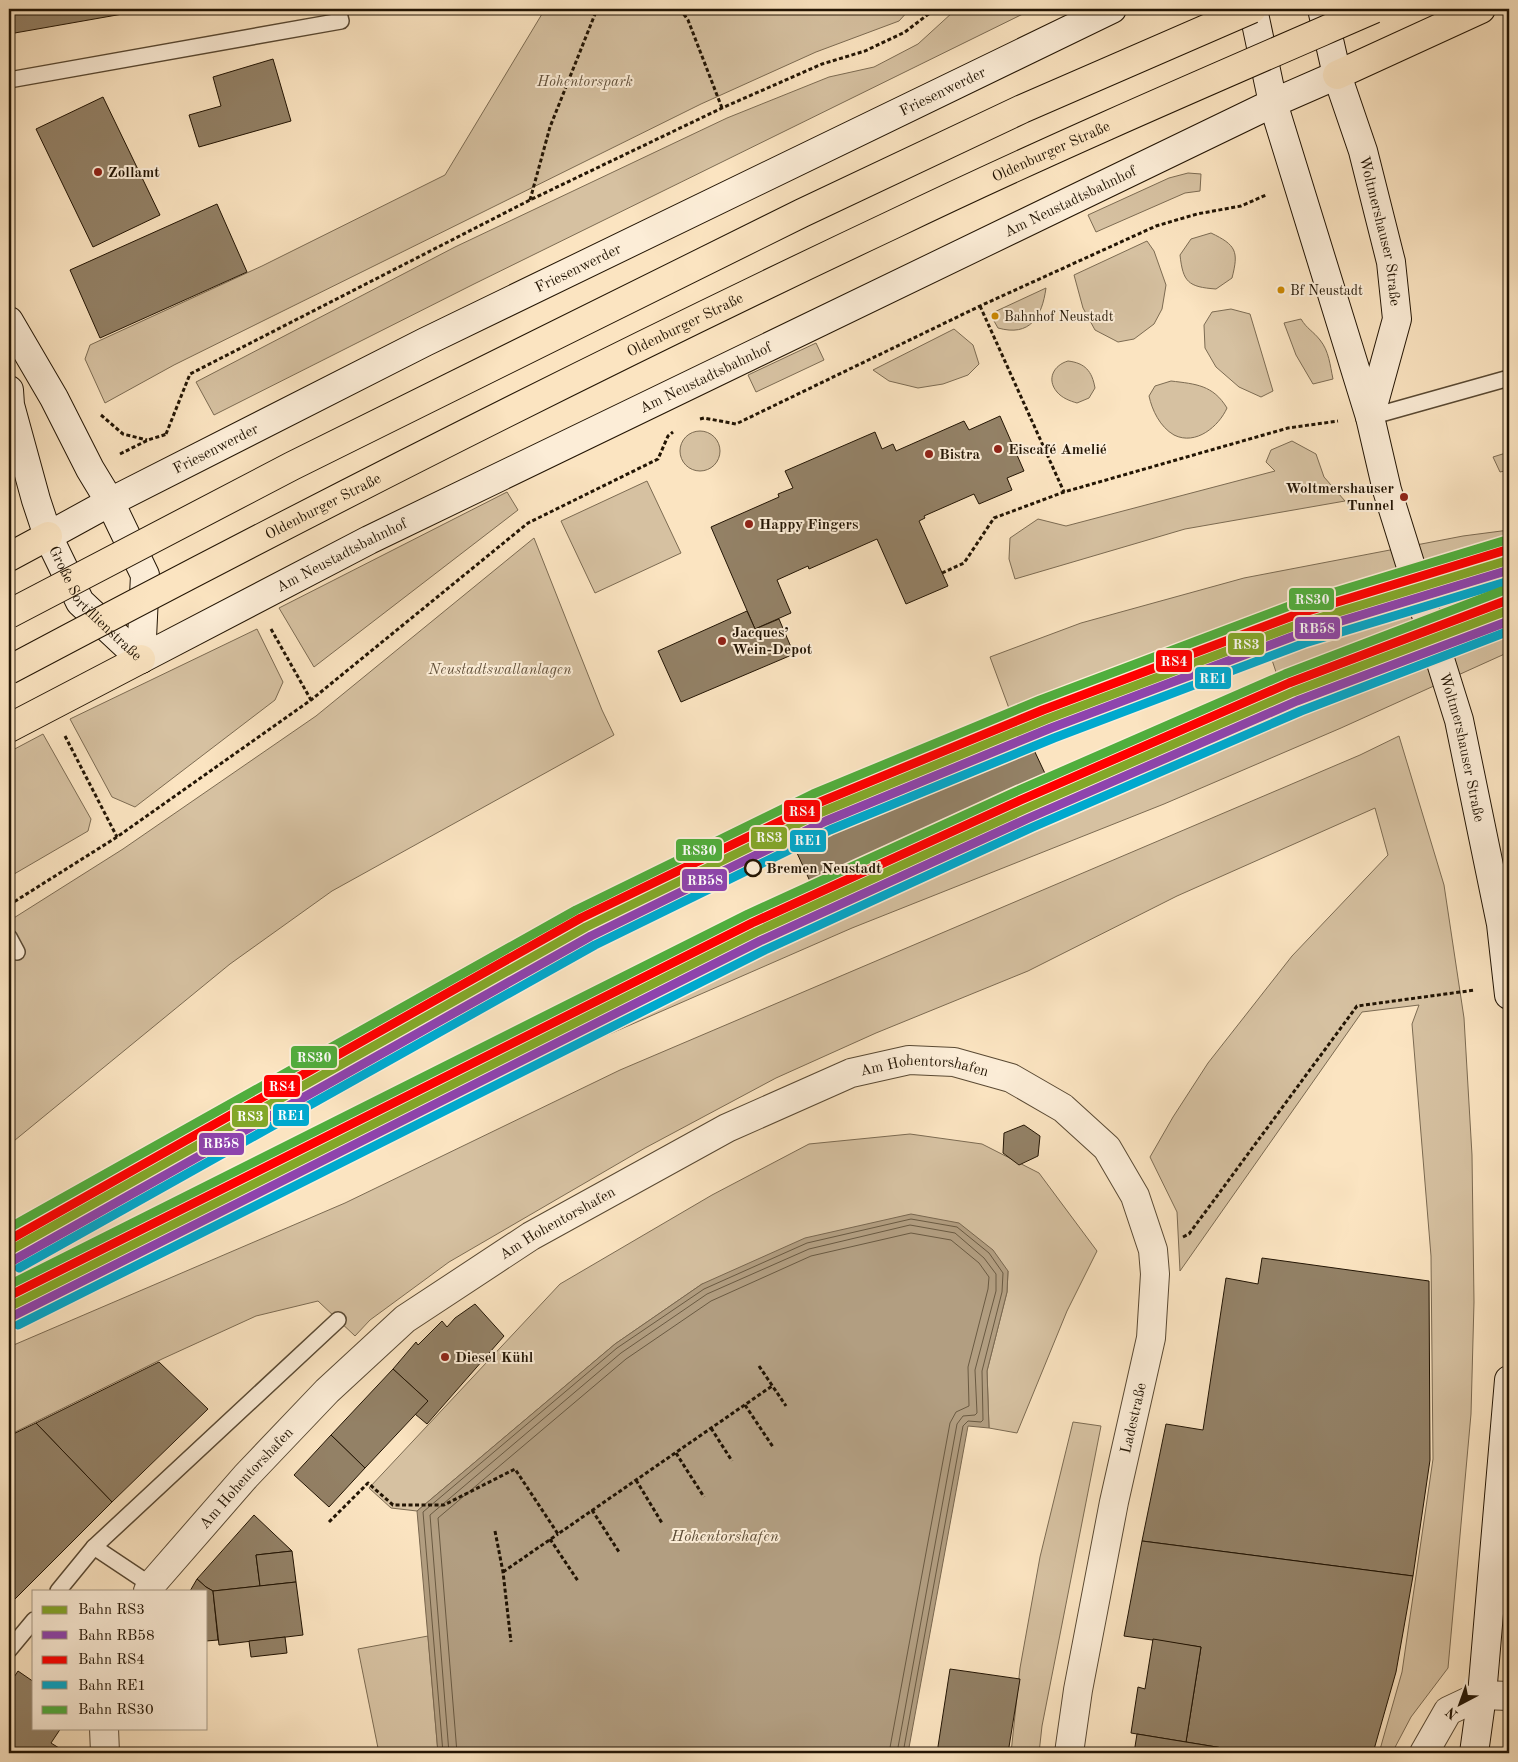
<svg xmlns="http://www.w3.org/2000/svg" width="1518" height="1762" font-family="'Old Standard TT',serif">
<rect width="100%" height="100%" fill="#fbe4c1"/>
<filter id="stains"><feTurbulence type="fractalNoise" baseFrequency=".004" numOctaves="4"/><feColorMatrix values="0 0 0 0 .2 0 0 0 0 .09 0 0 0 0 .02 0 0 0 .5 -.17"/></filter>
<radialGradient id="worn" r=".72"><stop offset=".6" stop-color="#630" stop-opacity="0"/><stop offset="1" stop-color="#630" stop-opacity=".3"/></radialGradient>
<g fill="#d6c1a1" stroke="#7c6b52">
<path d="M545,9H910L899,21L816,52L701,104L174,365L105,403L85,359L90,345L262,266L445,175Z"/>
<path d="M960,9H1033L474,284L214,415L196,382L455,247L727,118L829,77L874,67L918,44L953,12Z"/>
<path d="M1188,173L1201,174L1200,191L1185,193L1096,232L1088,215L1169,178Z"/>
<path d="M1211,233C1236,245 1239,251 1232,278L1216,289C1188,287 1183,282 1180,255L1191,239Z"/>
<path d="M1147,241L1154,251L1166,285L1162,309L1154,324L1134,339L1118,342L1095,330L1083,308L1074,275Z"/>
<path d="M1046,288C1042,317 1030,337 998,328L990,314Z"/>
<path d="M1231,309L1250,314L1273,391L1261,397L1239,387L1216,367L1205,348L1204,325L1212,312Z"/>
<path d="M1301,319C1307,329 1313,331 1320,340C1329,351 1330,365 1333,379L1313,384L1296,355L1284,323Z"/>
<path d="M954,329L973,345L979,364L968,375L943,384L918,388L889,381L873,370Z"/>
<path d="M816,343L824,360L756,392L748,375Z"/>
<path d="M1068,361C1085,363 1092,371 1095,388L1089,398L1077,403C1070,401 1062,398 1057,392C1046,379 1054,365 1068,361Z"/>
<path d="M1171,381C1196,384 1213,385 1227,408C1219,426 1196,446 1174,435C1160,427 1152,410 1149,396L1155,386Z"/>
<circle cx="700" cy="451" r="20"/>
<path d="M1292,441L1316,454L1324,477L1345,501L1185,529L1015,579L1009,559L1010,538L1038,519L1066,526L1275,471L1266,462L1271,450Z"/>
<path d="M1509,452V470L1500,472L1493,457Z"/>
<path d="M647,481L681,553L595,593L561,521Z"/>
<path d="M507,492L518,510L314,667L279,608Z"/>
<path d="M1509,530V538L1315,594L1176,644L1010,711L990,657L1081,623L1244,578L1463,536Z"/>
<path d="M534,538L602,710L614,735L332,891L230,964L9,1145V921L123,849L316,716Z"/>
<path d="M1509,571V598L1280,684L1267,645Z"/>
<path d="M1509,625V652L1341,728L1164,804L852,928L582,1046L577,1035L764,944L1023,822L1327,691Z"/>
<path d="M257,629L283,682L275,700L135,807L112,797L70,719Z"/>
<path d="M43,734L91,819L88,831L9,877V752Z"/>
<path d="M1399,736L1444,885L1464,1018L1472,1155L1474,1302L1471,1414L1448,1668L1411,1717L1392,1753H1379L1402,1672L1433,1459L1431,1256L1412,1024L1419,1005L1362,1012L1180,1271L1177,1212L1150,1157L1173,1117L1208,1063L1292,956L1388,855L1375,808L1177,896L1028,971L876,1033L776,1078L645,1148L449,1262L370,1320L355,1336L318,1301L256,1316L162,1359L9,1435V1347L345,1203L620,1070L1360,755Z"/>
<path d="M910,1134L982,1144L1039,1173L1097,1251L1067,1311L1017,1433L989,1428L987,1371L1007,1292L1008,1271L702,1284L615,1344L417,1511L391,1508L369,1488L560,1284L712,1195L809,1144Z"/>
<path d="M1073,1422L1101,1426L1042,1726L1039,1753H1011L1020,1668L1040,1557Z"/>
<path d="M428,1636L438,1753H379L358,1649Z"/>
</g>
<path fill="#b29e81" stroke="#79674f" d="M911,1214L959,1223L993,1250L1008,1271L1007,1292L987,1371L989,1428L968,1426L908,1753H438L417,1511L615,1344L702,1284L805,1238Z"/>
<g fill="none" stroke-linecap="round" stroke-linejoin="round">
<g stroke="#6a5a42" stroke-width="1">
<path d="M443,1753L423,1512L617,1348L704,1289L807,1243L911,1219L957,1227L989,1253L1003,1273L1002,1292L982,1371L983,1420L981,1422L968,1421L963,1426L903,1753"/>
<path d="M449,1753L430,1515L621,1353L707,1294L809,1249L910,1225L955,1233L984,1258L996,1274V1291L975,1370L977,1413L975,1415L963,1416L957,1424L897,1753"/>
<path d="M457,1753L438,1518L626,1359L711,1301L811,1256L911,1233L951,1240L979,1263L989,1277L988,1289L968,1367L969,1406L956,1412L950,1423L889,1753"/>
</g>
</g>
<g fill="#938166" stroke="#231504">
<path d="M9,9H151L9,34Z"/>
<path d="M273,59L291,121L199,147L189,115L221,106L213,77Z"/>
<path d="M103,97L160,215L93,247L36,129Z"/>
<path d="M217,204L247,272L100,338L70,270Z"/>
<path d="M1000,416L1024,471L1007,478L1012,490L979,504L974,494L924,516L925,518L919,521L948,586L906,604L877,539L809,569L808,566L777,580L791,613L755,629L711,527L779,497L778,494L793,488L785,471L875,432L882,449L893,444L896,451L964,421L969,430Z"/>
<path d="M747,611L755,629L779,619L794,654L681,702L658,651Z"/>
<path d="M1027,735L1049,782L931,834L814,890L791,840L908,785Z"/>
<path d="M1024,1125L1040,1136L1038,1156L1019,1165L1003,1153L1004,1133Z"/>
<path d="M1262,1258L1429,1281L1430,1460L1413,1576L1142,1541L1166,1424L1203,1430L1226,1278L1258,1284Z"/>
<path d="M475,1304L504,1336L427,1424L415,1414L428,1401L393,1369L416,1342L418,1345L442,1321L447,1327L455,1318Z"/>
<path d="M159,1362L208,1409L112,1502L36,1423Z"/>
<path d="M393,1369L428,1401L365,1468L331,1435Z"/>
<path d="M36,1423L112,1502L9,1605V1436Z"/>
<path d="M331,1435L365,1468L329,1507L294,1475Z"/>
<path d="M254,1515L292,1551L256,1555L260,1586L213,1591L206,1587L197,1579Z"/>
<path d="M1142,1541L1413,1576L1396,1672L1373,1753H1253L1186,1742L1201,1647L1124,1636Z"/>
<path d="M292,1551L296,1582L260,1586L256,1555Z"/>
<path d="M197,1579L206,1587L213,1591L218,1640L206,1641V1591H190Z"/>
<path d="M296,1582L303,1635L219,1645L213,1591Z"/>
<path d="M285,1637L287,1653L251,1657L249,1641Z"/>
<path d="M1153,1639L1201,1647L1186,1742L1131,1733L1138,1687L1145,1689Z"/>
<path d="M950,1669L1020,1679L1008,1753H937Z"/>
<path d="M18,1671L34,1682V1728H61L51,1743L67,1753H9V1685Z"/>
<path d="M1137,1734L1186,1742L1253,1753H1134Z"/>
</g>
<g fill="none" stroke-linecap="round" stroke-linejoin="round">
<defs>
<g id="lane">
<path d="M9,80L341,21L338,9"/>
<path d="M1370,417L1509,378"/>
<path d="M9,937L17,952"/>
<path d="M94,1547L151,1585"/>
<path d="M58,1591L94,1547L338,1320"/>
<path d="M9,1650L34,1620"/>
</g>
<g id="street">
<path id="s1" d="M148,1591L151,1585L246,1476L327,1391L405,1319L531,1236L727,1128L851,1073L909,1060L954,1062L1011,1078L1063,1108L1107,1148L1135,1196L1153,1250L1155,1274L1151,1338L1114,1502L1078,1690L1069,1753"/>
<path d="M104,1728L105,1753"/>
<path d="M1424,1753L1448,1711L1482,1695L1509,1696"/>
</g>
<g id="secondary">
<path id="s2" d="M1253,9L1273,103L1370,417L1387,490L1459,720L1501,924L1509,995"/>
<path id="s3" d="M1322,9L1337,75L1363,151L1391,262L1397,319L1370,417"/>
<path d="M9,321L54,398L90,469L110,502L145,575L141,659"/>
<path id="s4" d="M9,390L10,405L36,500L48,536L80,602L141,659"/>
<path id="s5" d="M48,536L110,502L425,342L1112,9"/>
<path id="s6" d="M141,659L369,540L1273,103L1337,75"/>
<path d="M1474,1753L1482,1695L1509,1380"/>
</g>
<g id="highway">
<path d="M1337,75L1481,9"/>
<path d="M9,557L48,536"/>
<path d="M9,728L141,659"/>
</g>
</defs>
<use href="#lane" stroke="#594933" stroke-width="18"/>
<use href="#street" stroke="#594933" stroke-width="30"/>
<use href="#secondary" stroke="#231504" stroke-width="30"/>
<use href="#highway" stroke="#231504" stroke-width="30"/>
<g stroke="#231504" stroke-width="3" stroke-dasharray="4 2.5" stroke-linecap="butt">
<path d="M680,9L688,20L722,108"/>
<path d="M530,200L550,127L597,9"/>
<path d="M980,306L1064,492"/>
<path d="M101,415L123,434L147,440"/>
<path d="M700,419L704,418L736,424L980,306L1156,226L1197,214L1241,206L1266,195"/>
<path d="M166,434L190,374L530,200L722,108L822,64L865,51L905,32L935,9"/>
<path d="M120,454L148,440L167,434"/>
<path d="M942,573L964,563L994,518L1064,492L1288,428L1338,421"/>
<path d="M271,629L311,700"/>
<path d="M65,736L117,837"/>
<path d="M9,905L117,837L311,700L528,523L658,459L668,436L673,432"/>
<path d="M1183,1237L1189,1234L1357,1006L1475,990"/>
<path d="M759,1366L786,1406"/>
<path d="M745,1405L773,1447"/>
<path d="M711,1428L732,1461"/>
<path d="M676,1453L704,1497"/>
<path d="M636,1480L662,1523"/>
<path d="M592,1510L619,1552"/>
<path d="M329,1522L368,1483L393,1505H444L515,1469L558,1534L772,1386"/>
<path d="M495,1531L503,1572L511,1642"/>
<path d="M550,1539L578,1581"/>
<path d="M503,1572L558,1534"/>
</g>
<use href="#lane" stroke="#fcedd7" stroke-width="15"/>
<use href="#street" stroke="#fcedd7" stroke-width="28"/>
<use href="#secondary" stroke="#fcedd7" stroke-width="28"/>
<use href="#highway" stroke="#fbe4c1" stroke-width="28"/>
<defs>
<g id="highway-bridge">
<path d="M9,614L292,466L802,213L1022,109L1252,9"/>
<path id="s7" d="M9,670C301,515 595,365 894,224C1052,148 1213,79 1374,9"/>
</g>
</defs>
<use href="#highway-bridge" stroke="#231504" stroke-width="30" stroke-linecap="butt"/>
<use href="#highway-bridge" stroke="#fbe4c1" stroke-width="28"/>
<defs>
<g id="rail-1">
<path d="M9,1251L586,927L822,812L1047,719L1299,624L1509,560"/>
<path d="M9,1307L756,932L1025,809L1293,692L1509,610"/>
</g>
<g id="rail-2">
<path d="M14,1260L591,936L826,821L1051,728L1302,633L1509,570"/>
<path d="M13,1316L760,941L1029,818L1297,701L1509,621"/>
</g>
<g id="rail-3">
<path d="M9,1240L581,918L818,803L1043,710L1295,615L1506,550"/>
<path d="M9,1296L752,923L1021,800L1289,683L1505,601"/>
</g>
<g id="rail-4">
<path d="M19,1268L595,945L830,830L1054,738L1305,643L1509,581"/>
<path d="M18,1325L765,950L1033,827L1301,711L1509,631"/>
</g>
<g id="rail-5">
<path d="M9,1228L576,910L813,794L1040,700L1292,605L1503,541"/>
<path d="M9,1285L748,914L1017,791L1285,674L1502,591"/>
</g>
</defs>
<use href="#rail-1" stroke="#fcedd7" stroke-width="12"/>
<use href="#rail-2" stroke="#fcedd7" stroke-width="12"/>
<use href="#rail-3" stroke="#fcedd7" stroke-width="12"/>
<use href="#rail-4" stroke="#fcedd7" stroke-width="12"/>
<use href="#rail-5" stroke="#fcedd7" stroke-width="12"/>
<use href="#rail-1" stroke="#83a729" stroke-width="9"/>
<use href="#rail-2" stroke="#8e44ad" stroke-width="9"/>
<use href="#rail-3" stroke="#f00" stroke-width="9"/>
<use href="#rail-4" stroke="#00a9ce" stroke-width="9"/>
<use href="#rail-5" stroke="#50ae3d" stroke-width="9"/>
</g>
<g fill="#8f2418" stroke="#fcedd7" stroke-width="2">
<circle cx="98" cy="172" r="5"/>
<circle cx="998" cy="449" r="5"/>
<circle cx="929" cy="454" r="5"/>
<circle cx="1404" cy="497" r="5"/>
<circle cx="749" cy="524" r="5"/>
<circle cx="722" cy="641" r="5"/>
<circle cx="445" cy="1357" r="5"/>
</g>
<g fill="#cd8901" stroke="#fcedd7" stroke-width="2">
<circle cx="1281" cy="290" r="4.5"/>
<circle cx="995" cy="316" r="4.5"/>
</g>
<circle fill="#fcedd7" stroke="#231504" stroke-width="2.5" cx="753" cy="868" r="8"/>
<g text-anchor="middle" stroke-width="4" stroke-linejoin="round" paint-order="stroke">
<g font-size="14" fill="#231504" stroke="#fcedd7" text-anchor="start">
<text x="1290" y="295">Bf Neustadt</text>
<text x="1004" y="321">Bahnhof Neustadt</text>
</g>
<g font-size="15" font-style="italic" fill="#62513b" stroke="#fcedd7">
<text x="585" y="86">Hohentorspark</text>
<text x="500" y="674">Neustadtswallanlagen</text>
</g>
<g font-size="15" fill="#231504" stroke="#fcedd7">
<text dy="5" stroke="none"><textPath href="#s5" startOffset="999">Friesenwerder</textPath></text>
<text dy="5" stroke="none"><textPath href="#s7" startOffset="1164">Oldenburger Straße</textPath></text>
<text dy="5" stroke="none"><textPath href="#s6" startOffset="1036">Am Neustadtsbahnhof</textPath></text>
<text dy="5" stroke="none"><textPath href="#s3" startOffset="230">Woltmershauser Straße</textPath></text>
<text dy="5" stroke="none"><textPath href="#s5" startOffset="594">Friesenwerder</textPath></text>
<text dy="5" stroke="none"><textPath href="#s7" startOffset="759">Oldenburger Straße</textPath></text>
<text dy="5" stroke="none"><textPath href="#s6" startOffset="631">Am Neustadtsbahnhof</textPath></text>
<text dy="5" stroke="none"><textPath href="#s5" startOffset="189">Friesenwerder</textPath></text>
<text dy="5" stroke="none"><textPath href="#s7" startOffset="354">Oldenburger Straße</textPath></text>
<text dy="5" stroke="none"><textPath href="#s6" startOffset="226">Am Neustadtsbahnhof</textPath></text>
<text dy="5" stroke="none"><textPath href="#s4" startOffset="235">Große Sortillienstraße</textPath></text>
<text dy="5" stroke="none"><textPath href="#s2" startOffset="768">Woltmershauser Straße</textPath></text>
<text dy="5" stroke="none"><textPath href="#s1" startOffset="960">Am Hohentorshafen</textPath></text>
<text dy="5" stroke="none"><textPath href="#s1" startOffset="555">Am Hohentorshafen</textPath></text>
<text transform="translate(1133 1418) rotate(-77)" y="5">Ladestraße</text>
<text dy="5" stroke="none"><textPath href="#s1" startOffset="150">Am Hohentorshafen</textPath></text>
</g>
<g font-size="15" font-weight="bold" fill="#231504" stroke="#fcedd7" text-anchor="start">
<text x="108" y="177">Zollamt</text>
<text x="1008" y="454">Eiscafé Amelié</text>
<text x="939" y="459">Bistra</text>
<text x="1394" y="493" text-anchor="end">Woltmershauser<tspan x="1394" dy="17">Tunnel</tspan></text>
<text x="759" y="529">Happy Fingers</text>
<text x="732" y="637">Jacques’<tspan x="732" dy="17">Wein-Depot</tspan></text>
<text x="455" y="1362">Diesel Kühl</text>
</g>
<g font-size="15" font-weight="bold" fill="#231504" stroke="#fcedd7" text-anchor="start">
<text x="766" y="873">Bremen Neustadt</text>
</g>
<g font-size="16" font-style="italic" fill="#5c4c36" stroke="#fcedd7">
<text x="725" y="1541">Hohentorshafen</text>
</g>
</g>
<g stroke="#fcedd7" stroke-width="2">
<rect x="1288" y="587" width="47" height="24" rx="5" fill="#50ae3d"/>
<rect x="1294" y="616" width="47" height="24" rx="5" fill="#8e44ad"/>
<rect x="1227" y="632" width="38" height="24" rx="5" fill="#83a729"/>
<rect x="1155" y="649" width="38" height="24" rx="5" fill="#f00"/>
<rect x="1194" y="666" width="38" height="24" rx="5" fill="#00a9ce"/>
<rect x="783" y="799" width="38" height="24" rx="5" fill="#f00"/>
<rect x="750" y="826" width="38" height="24" rx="5" fill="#83a729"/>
<rect x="789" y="829" width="38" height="24" rx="5" fill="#00a9ce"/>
<rect x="675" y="838" width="48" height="24" rx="5" fill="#50ae3d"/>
<rect x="681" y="868" width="47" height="24" rx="5" fill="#8e44ad"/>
<rect x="290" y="1045" width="48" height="24" rx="5" fill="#50ae3d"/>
<rect x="263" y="1074" width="38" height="24" rx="5" fill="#f00"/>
<rect x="272" y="1103" width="38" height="24" rx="5" fill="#00a9ce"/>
<rect x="231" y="1104" width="38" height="24" rx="5" fill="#83a729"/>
<rect x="198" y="1132" width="47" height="24" rx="5" fill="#8e44ad"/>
</g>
<g font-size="14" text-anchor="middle" font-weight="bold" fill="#fff">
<text x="1312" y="604">RS30</text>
<text x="1317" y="633">RB58</text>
<text x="1246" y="649">RS3</text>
<text x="1174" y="666">RS4</text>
<text x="1213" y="683">RE1</text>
<text x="802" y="816">RS4</text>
<text x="769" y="842">RS3</text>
<text x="808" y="845">RE1</text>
<text x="699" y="855">RS30</text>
<text x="705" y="885">RB58</text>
<text x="314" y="1062">RS30</text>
<text x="282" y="1091">RS4</text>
<text x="291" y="1120">RE1</text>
<text x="250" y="1121">RS3</text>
<text x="221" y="1148">RB58</text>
</g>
<rect width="1518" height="1762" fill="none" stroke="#fbe4c1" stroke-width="30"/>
<rect x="10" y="10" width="1498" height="1742" fill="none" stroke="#231504" stroke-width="2.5"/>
<rect x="15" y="15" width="1488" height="1732" fill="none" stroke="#231504"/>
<rect x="32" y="1590" width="175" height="140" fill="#fcedd7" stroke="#a59783"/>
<rect x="42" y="1606" width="25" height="8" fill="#83a729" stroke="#a59783"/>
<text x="78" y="1614" font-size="15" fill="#231504">Bahn RS3</text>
<rect x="42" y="1631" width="25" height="8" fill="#8e44ad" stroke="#a59783"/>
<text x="78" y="1640" font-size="15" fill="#231504">Bahn RB58</text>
<rect x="42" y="1656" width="25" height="8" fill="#ff0000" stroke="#a59783"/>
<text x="78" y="1664" font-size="15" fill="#231504">Bahn RS4</text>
<rect x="42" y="1681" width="25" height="8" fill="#00a9ce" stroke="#a59783"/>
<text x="78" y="1690" font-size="15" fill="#231504">Bahn RE1</text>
<rect x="42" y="1706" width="25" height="8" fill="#50ae3d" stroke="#a59783"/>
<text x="78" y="1714" font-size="15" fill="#231504">Bahn RS30</text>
<g transform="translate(1460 1704) rotate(221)" stroke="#fcedd7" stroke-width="4" paint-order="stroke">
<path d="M0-4L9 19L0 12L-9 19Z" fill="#231504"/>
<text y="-8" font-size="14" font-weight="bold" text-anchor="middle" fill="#231504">N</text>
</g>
<rect width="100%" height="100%" filter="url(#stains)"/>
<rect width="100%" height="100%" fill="url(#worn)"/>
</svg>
